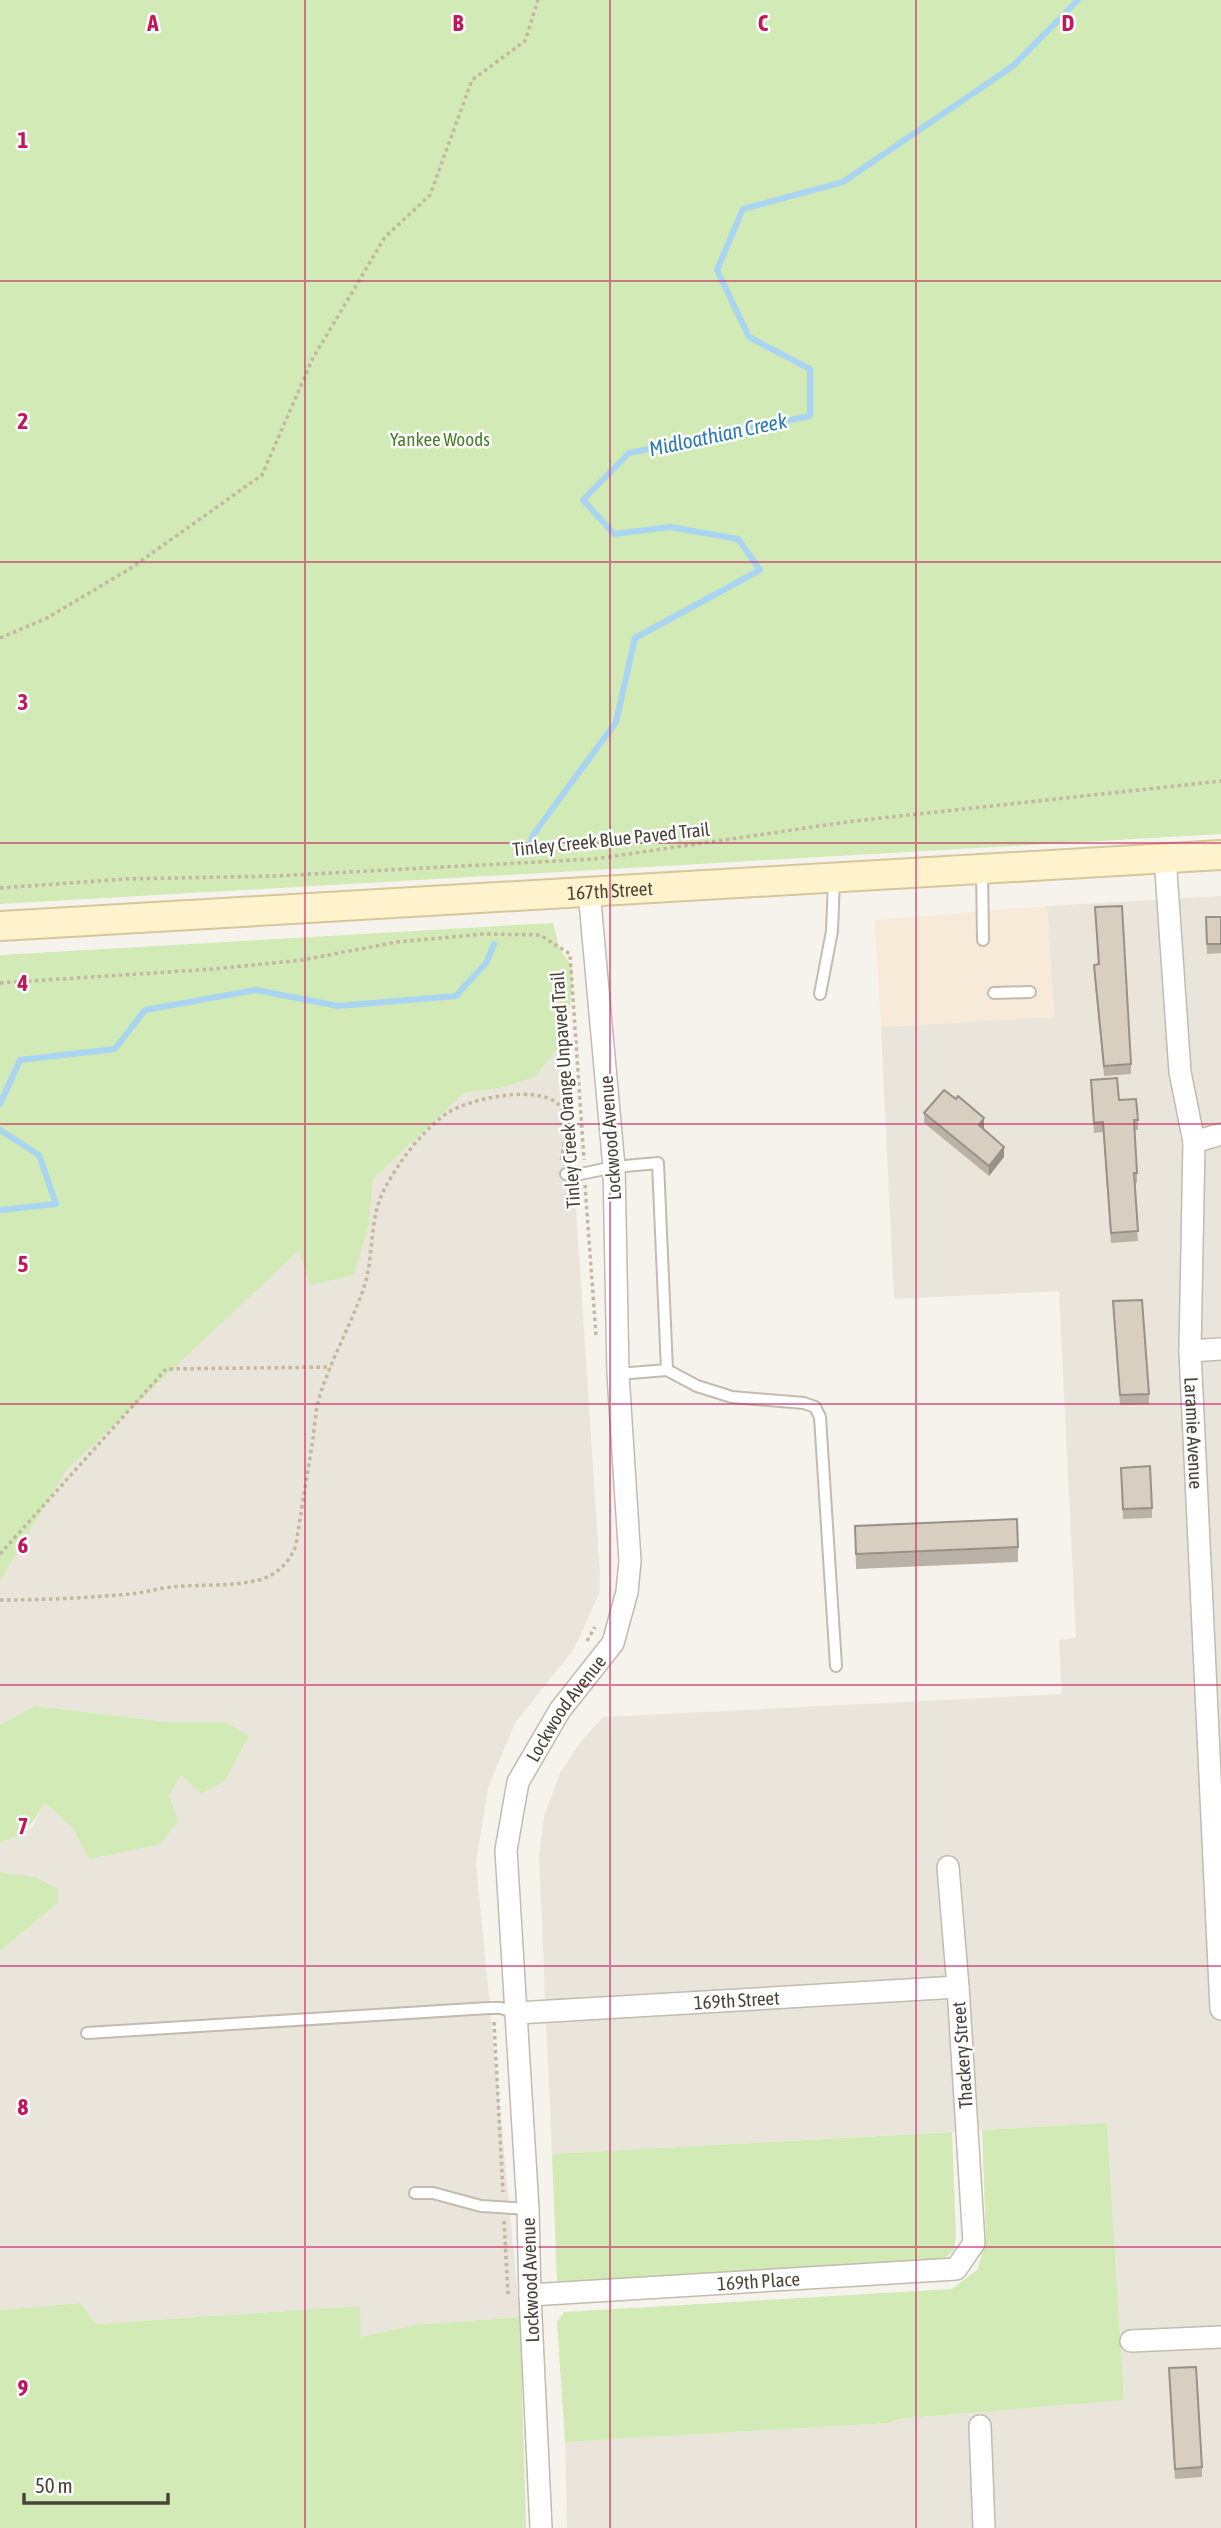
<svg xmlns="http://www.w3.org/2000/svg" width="1221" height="2528" font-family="'Asap Condensed',sans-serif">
<rect width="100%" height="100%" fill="#f6f3ec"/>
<g fill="#eae5da">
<path d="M1221,896V2528H567L565,2442L890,2423L898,2419L1124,2399L1107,2123L552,2154L539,1857L544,1816L560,1773L582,1740L603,1717L1062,1694L1059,1640L1076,1638L1059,1291L894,1299L881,1027L1054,1017L1047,906Z"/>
<path d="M565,1040L600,1573L599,1594L574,1649L515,1723L488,1788L476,1863L520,2317L415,2325L361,2337L286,2311L96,2324L81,2303L0,2310V1951L57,1904L35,1877L0,1872V1842L10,1840L31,1828L45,1803L72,1827L89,1859L169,1795L181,1775L201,1794L225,1781L249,1737L225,1722H168L36,1706L0,1725V1581L68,1468L195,1248L369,1224L373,1179L464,1093L500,1088L535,1077Z"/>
</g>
<path fill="#f7ead8" d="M1047,906L1054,1017L881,1027L875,920Z"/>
<g fill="#d2eab5">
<path d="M0,0H1221V834L0,904Z"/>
<path d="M553,923L560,950L572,966V991L565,1040L535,1077L500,1088L464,1093L373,1179L369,1224L354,1275L310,1285L299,1250L68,1468L0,1581V955Z"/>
<path d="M35,1706L168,1722H225L249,1736L225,1781L201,1794L181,1775L169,1795L178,1821L160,1844L89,1859L72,1827L45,1803C33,1822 24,1838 0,1842V1725Z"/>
<path d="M0,1872L35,1877L58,1889V1903L0,1951Z"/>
<path d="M1107,2123L1124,2400L898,2419L890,2423L565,2442L557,2322L564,2312L952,2289L978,2269L986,2238L982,2130Z"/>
<path d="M952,2132L956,2237L954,2250L943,2260L572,2282L557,2281L552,2154Z"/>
<path d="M81,2303L96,2324L360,2306L361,2337L415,2325L520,2317L526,2528H0V2310Z"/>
</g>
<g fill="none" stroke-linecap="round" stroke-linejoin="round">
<g stroke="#a9d4f2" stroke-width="6">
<path d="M526,854L533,835L616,722L635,638L760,570L738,539L670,527L614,534L583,500L629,453L810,416V369L749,337L717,270L743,209L843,182L1013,66L1078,0"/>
<path d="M0,1104L20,1060L115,1049L145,1010L256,990L338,1006L456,996L486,963L494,944"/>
<path d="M0,1130L39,1155L56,1204L0,1210"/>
</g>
<defs>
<g id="service">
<path d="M982,870L983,940"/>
<path d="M994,993L1030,992"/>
<path d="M820,994L832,931L834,879"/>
<path d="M566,1174L571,1176L614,1167L658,1163L667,1370L618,1374"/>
<path d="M667,1370L697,1386L732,1397L804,1403L815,1407L820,1417L836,1666"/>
<path d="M87,2033L489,2008H501L517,2013"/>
<path d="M415,2193H433L481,2206L528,2209"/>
</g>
<g id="minor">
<path id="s1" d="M1165,857L1180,1072L1194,1142L1190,1351L1221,2009"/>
<path d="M1194,1142L1221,1134"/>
<path d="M1190,1351L1221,1349"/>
<path id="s2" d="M517,2013L958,1987"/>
<path id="s3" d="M530,2295L956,2269L974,2243L958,1987L948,1867"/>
<path d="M1131,2341L1221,2337"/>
<path d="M980,2426L984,2528"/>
<path id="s4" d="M541,2528L530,2295L528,2209L506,1850L518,1782L560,1710L613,1643L627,1592L630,1561L618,1374L614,1167L589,891"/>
</g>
<g id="secondary">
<path id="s5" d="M0,926L1221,855"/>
</g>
</defs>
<use href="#service" stroke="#c2bbae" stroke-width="14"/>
<use href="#minor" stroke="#c2bbae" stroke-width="24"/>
<use href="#secondary" stroke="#d6c79b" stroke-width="32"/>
<g stroke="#c4b79f" stroke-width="3.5" stroke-dasharray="3.5 3.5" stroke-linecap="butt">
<path d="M0,638L47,618L131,568L262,475L313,358L385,237L430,195L472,80L525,41L538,0"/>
<path d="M0,888L124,879L275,876L594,859L854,821L1221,781"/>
<path d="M0,983L214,969L302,960L397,942L484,934L540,935L570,954L584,1160"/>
<path d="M585,1185L596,1335"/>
<path d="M0,1554L166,1369L331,1367"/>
<path d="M0,1600C43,1600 87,1598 130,1594C144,1593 158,1588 172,1587C200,1584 231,1587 259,1580C277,1575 290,1562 296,1545C301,1511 307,1478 312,1445C315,1428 315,1408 321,1392C333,1355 353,1321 365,1284C374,1254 369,1219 384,1190C398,1163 419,1135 443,1116C464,1099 538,1083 559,1105C571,1119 563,1147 561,1162"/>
<path d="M587,1641L595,1627"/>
<path d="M494,2022L503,2192"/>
<path d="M504,2221L508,2294"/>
</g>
<use href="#service" stroke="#fff" stroke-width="10"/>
<use href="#minor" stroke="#fff" stroke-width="21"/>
<use href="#secondary" stroke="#fff3cd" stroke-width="28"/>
</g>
<g fill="#bab2a6">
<path d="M1095,907L1131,1064V1074L1104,1076L1094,975V965L1098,964Z"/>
<path d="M1221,917V953L1207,954L1206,927Z"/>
<path d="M1091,1080L1119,1100L1138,1120V1130H1134L1137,1173V1183H1134L1138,1241L1111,1243L1103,1132L1094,1133Z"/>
<path d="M924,1113L984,1128L983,1129L1004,1157L989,1176L924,1123Z"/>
<path d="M1113,1301L1149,1394V1404L1120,1405Z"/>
<path d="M1121,1478L1152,1508V1518L1123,1519Z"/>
<path d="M855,1526L1018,1547V1562L856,1569Z"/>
<path d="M1169,2368L1202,2467V2477L1175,2479Z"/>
</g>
<g fill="#979187">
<path d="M984,1118V1128L979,1135V1125Z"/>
<path d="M1004,1147V1157L989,1176V1166Z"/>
</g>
<g fill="#d8cfc1" stroke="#979187" stroke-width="2">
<path d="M1122,906L1131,1064L1104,1066L1094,965L1099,964L1095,907Z"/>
<path d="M1206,917H1221V944H1207Z"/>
<path d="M1117,1078L1119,1100L1136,1099L1138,1120H1134L1137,1173H1134L1138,1231L1111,1233L1103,1122L1094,1123L1091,1080Z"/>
<path d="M944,1090L956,1099L958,1096L984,1118L979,1125L1004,1147L989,1166L924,1113Z"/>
<path d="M1142,1300L1149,1394L1120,1395L1113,1301Z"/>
<path d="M1150,1466L1152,1508L1123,1509L1121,1468Z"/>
<path d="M1017,1519L1018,1547L856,1554L855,1526Z"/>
<path d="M1196,2367L1202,2467L1175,2469L1169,2368Z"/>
</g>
<path fill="none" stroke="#c2185b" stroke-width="2" stroke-opacity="0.55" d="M305,0V2528M610,0V2528M916,0V2528M0,281H1221M0,562H1221M0,843H1221M0,1124H1221M0,1404H1221M0,1685H1221M0,1966H1221M0,2247H1221"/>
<g text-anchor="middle" stroke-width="5" stroke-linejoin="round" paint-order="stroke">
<g font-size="19" fill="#4a7f2a" stroke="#fff">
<text x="440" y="446">Yankee Woods</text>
</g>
<g font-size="19" fill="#4b4439" stroke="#fff">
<text transform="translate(611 839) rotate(-6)" y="7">Tinley Creek Blue Paved Trail</text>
<text dy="7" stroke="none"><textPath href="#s5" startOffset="611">167th Street</textPath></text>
<text transform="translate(565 1090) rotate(-94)" y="7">Tinley Creek Orange Unpaved Trail</text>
<text transform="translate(610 1138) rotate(-94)" y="7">Lockwood Avenue</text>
<text dy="7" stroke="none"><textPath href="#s1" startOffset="578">Laramie Avenue</textPath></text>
<text dy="7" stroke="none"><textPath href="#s4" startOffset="836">Lockwood Avenue</textPath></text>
<text dy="7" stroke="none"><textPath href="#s2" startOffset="220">169th Street</textPath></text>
<text transform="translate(962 2055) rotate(-94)" y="7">Thackery Street</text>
<text transform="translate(530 2280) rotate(-92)" y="7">Lockwood Avenue</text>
<text dy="7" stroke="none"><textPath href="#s3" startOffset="229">169th Place</textPath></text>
</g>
<g font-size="21" font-style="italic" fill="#2e7ab2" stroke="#fff">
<text transform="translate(718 435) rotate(-12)" y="7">Midloathian Creek</text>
</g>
</g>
<g font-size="23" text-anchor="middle" font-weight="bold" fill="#c2185b" stroke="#fff" stroke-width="5" stroke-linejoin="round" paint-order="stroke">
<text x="153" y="31">A</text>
<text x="458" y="31">B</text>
<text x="763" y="31">C</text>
<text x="1068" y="31">D</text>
<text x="23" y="148">1</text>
<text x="23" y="429">2</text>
<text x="23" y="710">3</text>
<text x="23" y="991">4</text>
<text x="23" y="1272">5</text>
<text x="23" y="1553">6</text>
<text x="23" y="1834">7</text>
<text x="23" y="2115">8</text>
<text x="23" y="2396">9</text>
</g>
<path d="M24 2493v10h144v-10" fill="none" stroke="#4b4439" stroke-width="3.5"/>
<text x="35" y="2493" font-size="21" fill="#4b4439" stroke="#ffffff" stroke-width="5" paint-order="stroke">50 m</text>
</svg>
